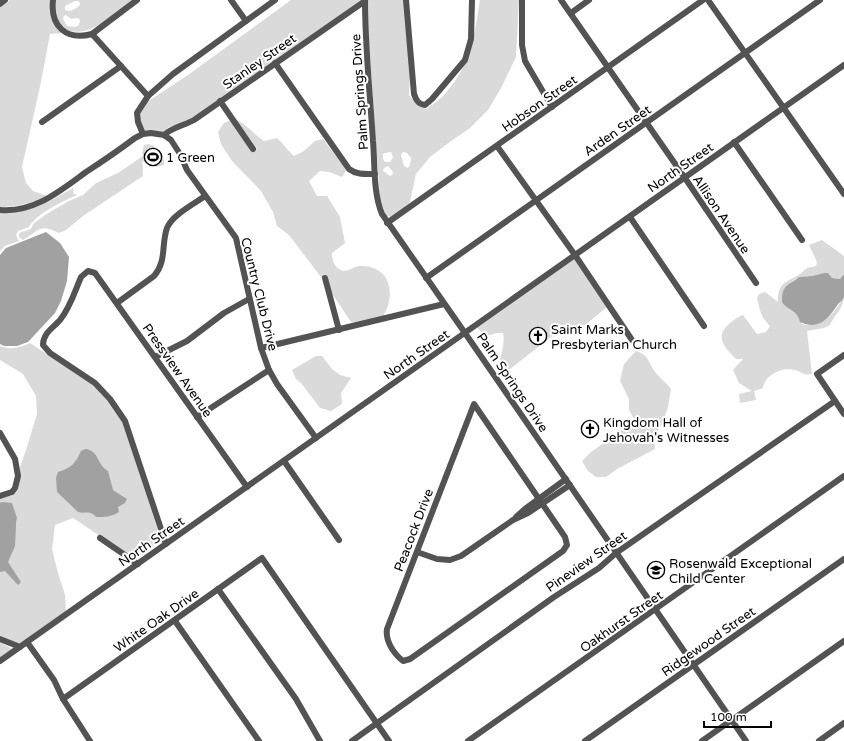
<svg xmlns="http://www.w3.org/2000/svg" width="844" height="741" font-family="'Varela Round',sans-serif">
<rect width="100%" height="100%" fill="#fff"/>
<g fill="#dadada" fill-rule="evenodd">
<path d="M10,0H50C49,14 52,25 62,33L50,34L41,82L22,167L26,183L33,191L47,196C31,203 18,207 0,207V7Z"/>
<path d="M55,0H133C121,9 107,22 93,28C80,34 62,34 57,18C55,13 55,6 55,0ZM75,1H78L80,3V5C78,7 72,11 69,11L65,10V6ZM66,15L71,19L78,18L80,20L79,25L75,27L67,26L63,19L64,16Z"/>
<path d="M291,0H361L193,117L181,124L169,127L163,132L145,131L140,122L139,113L147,102L188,75Z"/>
<path d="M367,0H404L410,73L409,95L415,103L426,109C432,105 438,101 443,96C470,67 474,38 480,0H519L516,57L501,88L488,110L470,128L451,141L430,157L416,174L410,202L403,209L392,217L386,216L380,199L369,42ZM391,152L393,157L390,162H385L383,159V154L385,153ZM403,152L407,153L411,158L410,165L408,168L404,166L401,155ZM388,166L393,172L392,175L390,176L383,171L384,168Z"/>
<path d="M231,120L253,152L257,149L236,120C243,121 256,136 264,141L277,138C283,143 287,150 294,156L304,151L315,141L323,139L343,165L346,171L342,177L329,172L320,171L309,181L317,196H327L340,217L345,243L332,253C332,258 333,265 339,269C346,274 352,267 359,266C372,265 385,271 388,283C392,294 389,307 383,316L355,323L351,322L331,292L327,275L323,276L324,281L289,235L277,226L273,212L261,191L232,161L221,144L218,132L224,123Z"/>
<path d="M148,144C158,146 165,155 164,165L157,167L144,160L142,163C144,168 142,171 143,176L83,216L66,230L59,233C39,223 40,230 23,240L19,237V233L31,229L33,224L45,215L69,201L83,195L96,183L118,173L143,156L142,153L144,145Z"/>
<path d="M73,188V193L77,195C63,201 36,214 29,227L18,231L16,235L19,241L5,246L0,251V212L32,209L48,202Z"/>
<path d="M822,240L844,256V274L842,276V278L840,279L832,278L828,273H824L812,276L799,277L785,287L782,299L787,307C795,309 798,317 802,324C822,329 835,313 844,296C844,308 834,315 830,325L824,328L807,331L812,374C803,376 803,372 795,370C781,367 765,375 763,388L754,391L756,400L740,403L739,394L752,391L739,383L733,370L743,359H736C725,348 714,337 729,324C734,320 737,317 743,315L757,334L766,332L770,326C761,317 760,311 757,298L759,294L765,292L778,302C778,285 783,283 797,276C801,274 804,270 807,268C810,267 814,267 816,266L817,262L809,245Z"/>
<path d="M574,259L607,307L585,325L570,327L551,337L510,369H504L500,360C502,351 505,342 503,333H497L486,336L477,328Z"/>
<path d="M30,343L94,385L108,400L124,424L161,541L137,558C131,554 126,552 120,549C103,539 89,528 73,518L55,525L52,549L58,573L65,595L66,611L19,644L0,636V498L17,490L20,476V467L26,450L37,414L36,396L23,374L0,360V346C10,350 20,348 30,343Z"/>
<path d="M636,351C648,355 648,360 653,369C658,377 666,382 671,389L668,407L662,424L654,435L655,449L617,469L606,477H596L588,471L582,461L591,452L635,421L629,410V399L620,381L624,364Z"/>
<path d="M316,356H322L332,369L340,375L351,378L341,393L342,404L331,411L320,408L301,383L296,379L292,370Z"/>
<path d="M0,642L12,649L0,658Z"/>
</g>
<g fill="#a1a1a1">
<path d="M46,232L60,243L69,257L67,281L61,301L55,313L28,342L17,346H4L0,344V255L6,248Z"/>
<path d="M824,273H828L832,278L840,279L844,274C844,281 844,290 844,297C843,300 840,302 838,304C829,318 819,331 800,322C796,308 789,312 782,302C782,283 789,286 799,277L812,276Z"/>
<path d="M85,449C99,450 97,465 108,471L113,490L127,499L125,503L118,507L119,512C111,517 104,517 96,517C90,510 85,514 78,512L57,492L56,478L58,472C71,468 75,464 81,451Z"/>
<path d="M2,502L12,503L17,518L16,522V526L15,546L8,562L21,582L18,585L5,571L0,572V503Z"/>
</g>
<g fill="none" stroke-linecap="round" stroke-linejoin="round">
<g stroke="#535353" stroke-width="6">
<path d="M53,0C50,26 66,41 92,34L137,0"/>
<path d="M231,0L246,21"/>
<path d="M365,0C365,47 370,94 373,141C375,163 373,193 382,214L465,333L746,741"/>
<path d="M406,0L414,94C416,100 418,104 425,105L432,99L465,60L471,39L472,0"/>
<path d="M522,0V45L525,61L552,107"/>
<path d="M561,0L685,178L756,283"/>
<path d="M708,0L844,194"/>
<path d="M0,4L5,0"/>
<path d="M571,13L589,0"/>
<path d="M92,34L148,96"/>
<path d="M275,63L349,169C357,175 365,174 375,174"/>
<path d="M220,101L253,149"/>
<path d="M42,122L121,66"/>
<path d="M143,134L138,122L137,113L148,96L173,74L275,0"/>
<path d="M164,135C171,128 185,125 194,120L365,1"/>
<path d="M734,142L802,240"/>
<path d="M497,146L575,255L632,340"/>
<path d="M0,210C34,213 60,191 86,172C103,161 119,150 135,138L143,134L151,133L164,135L171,140L180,154L187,170L236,238L261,348L269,370L277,384L316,438"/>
<path d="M630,217L704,326"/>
<path d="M387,223L703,0"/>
<path d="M325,278L339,330"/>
<path d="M426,278L820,0"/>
<path d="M117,303L154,276C167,261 161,245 167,228C172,215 194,204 205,196"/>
<path d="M261,348L444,304"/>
<path d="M844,355L817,374L844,414"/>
<path d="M155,357L187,341L224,313L249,299"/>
<path d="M474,404L565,537L567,545L563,551L410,659L403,661C394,654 385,641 387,629Z"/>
<path d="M197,417L269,370"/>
<path d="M0,433L15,459L18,476L15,488L12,492L0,496"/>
<path d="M284,461L339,540"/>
<path d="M516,517L525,509L566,479"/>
<path d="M100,538L138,564"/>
<path d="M166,544L125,421L110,399L95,383L50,353L43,345C43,333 53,328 60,320C70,308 75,291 81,277L88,271L95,273L247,487"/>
<path d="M417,552L437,559L450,560L461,556L513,520L528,513L570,485"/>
<path d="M218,589L296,699L320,741"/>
<path d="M175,621L259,741"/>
<path d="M0,639L20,647"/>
<path d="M27,642L54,680L63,699L90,741"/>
<path d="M0,661L844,65"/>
<path d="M63,699L262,558L389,741"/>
<path d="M352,741L554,597L599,568L616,553L835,401"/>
<path d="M468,741L844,476"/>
<path d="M585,741L844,559"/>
<path d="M702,741L844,641"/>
<path d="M819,741L844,723"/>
</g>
</g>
<defs>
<symbol id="stadium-ring" viewBox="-11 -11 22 22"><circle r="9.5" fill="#fff" stroke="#000" stroke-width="1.5"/><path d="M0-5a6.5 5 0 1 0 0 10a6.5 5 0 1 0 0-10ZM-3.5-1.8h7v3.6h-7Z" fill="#000"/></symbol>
<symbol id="church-ring" viewBox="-11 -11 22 22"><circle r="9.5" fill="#fff" stroke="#000" stroke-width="1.5"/><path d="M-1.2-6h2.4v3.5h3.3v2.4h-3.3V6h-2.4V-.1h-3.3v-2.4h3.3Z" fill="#000"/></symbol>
<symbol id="school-ring" viewBox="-11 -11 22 22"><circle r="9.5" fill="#fff" stroke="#000" stroke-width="1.5"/><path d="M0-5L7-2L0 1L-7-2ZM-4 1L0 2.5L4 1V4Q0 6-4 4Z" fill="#000"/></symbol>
</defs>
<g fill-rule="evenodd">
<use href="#stadium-ring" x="143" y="147" width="20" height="20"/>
<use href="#church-ring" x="528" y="326" width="20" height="20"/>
<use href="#church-ring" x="580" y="419" width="20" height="20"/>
<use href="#school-ring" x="646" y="560" width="20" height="20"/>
</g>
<g text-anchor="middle" stroke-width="4" stroke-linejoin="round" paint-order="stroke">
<g font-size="13" fill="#000" stroke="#fff">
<text transform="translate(259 61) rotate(-35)" y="5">Stanley Street</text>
<text transform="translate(359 92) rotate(-94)" y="5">Palm Springs Drive</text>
<text transform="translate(539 103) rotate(-35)" y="5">Hobson Street</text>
<text transform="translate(617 130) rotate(-35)" y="5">Arden Street</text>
<text transform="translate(680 167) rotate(-35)" y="5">North Street</text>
<text transform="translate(722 214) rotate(56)" y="5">Allison Avenue</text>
<text transform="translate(260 294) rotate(76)" y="5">Country Club Drive</text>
<text transform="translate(416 354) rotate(-35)" y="5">North Street</text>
<text transform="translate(178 370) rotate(55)" y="5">Pressview Avenue</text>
<text transform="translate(513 382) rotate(56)" y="5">Palm Springs Drive</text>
<text transform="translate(413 530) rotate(-69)" y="5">Peacock Drive</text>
<text transform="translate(151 541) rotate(-35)" y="5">North Street</text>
<text transform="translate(586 561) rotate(-35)" y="5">Pineview Street</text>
<text transform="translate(156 620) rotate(-35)" y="5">White Oak Drive</text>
<text transform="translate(621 621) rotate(-35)" y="5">Oakhurst Street</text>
<text transform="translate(708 641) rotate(-35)" y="5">Ridgewood Street</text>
</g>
<g font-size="13" fill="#000" stroke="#fff" text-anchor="start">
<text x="166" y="162">1 Green</text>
<text x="551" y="334">Saint Marks<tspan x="551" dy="15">Presbyterian Church</tspan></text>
<text x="603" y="427">Kingdom Hall of<tspan x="603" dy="15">Jehovah's Witnesses</tspan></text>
<text x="669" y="568">Rosenwald Exceptional<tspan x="669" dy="15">Child Center</tspan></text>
</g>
</g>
<path d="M704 721v6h67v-6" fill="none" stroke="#000000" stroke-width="2"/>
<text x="710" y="721" font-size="12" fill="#000000" stroke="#ffffff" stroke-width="3" paint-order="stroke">100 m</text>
</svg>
